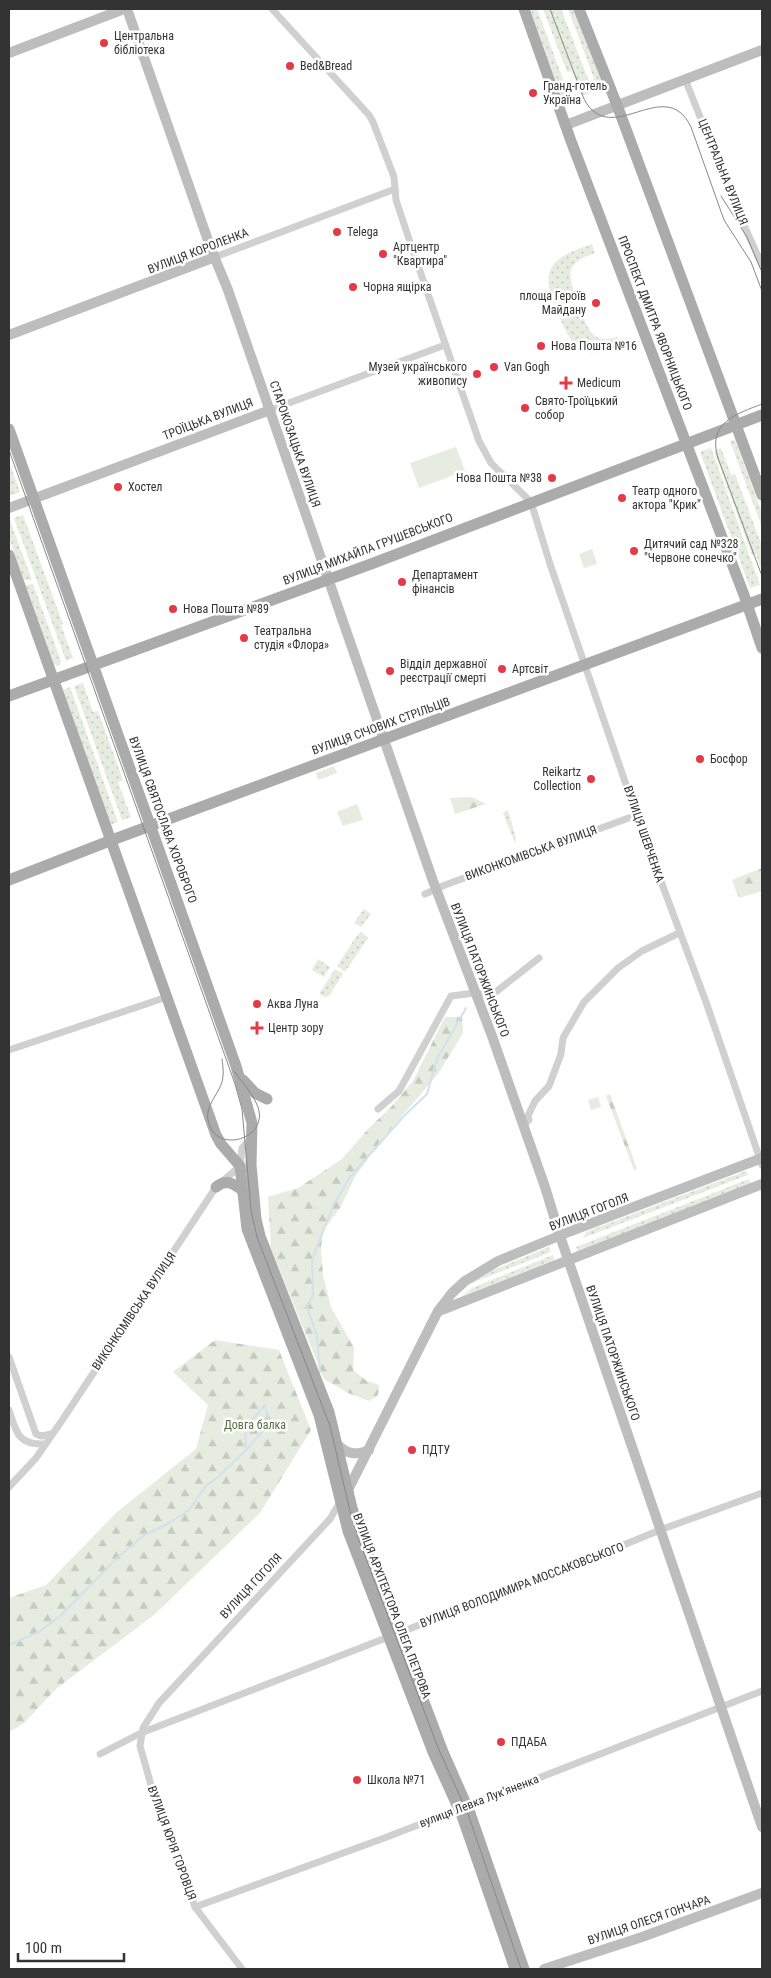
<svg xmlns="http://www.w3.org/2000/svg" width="771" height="1978" font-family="'Roboto Condensed',sans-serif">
<defs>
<pattern id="grass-dots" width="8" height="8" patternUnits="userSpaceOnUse" patternTransform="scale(1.25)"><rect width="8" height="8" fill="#e6ecdf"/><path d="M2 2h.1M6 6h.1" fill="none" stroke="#c6cbc0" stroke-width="1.8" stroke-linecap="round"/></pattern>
<pattern id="forest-firs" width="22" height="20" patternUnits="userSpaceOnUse" patternTransform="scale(1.25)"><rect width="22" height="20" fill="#e6ecdf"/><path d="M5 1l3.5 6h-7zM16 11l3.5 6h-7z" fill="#c6cbc0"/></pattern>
</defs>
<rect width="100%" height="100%" fill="#fff"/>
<g fill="url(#grass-dots)">
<path d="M530,9H537L571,101L564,103Z"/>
<path d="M543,9H561L593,92L582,96L572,71L567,72Z"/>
<path d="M568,9H575L604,87L598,89Z"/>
<path d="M592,244L595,253C565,264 567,272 577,300L556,307C537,266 556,256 592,244Z"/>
<path d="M581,310C588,329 592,345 617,337L620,346C583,359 575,353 560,318Z"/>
<path d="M735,440L762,513V527L730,441Z"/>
<path d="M711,448L760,585L750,588L700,452Z"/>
<path d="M721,448L731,475L735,474L762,546V571L756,554L752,555L714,451Z"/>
<path d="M9,462L20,492L9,496Z"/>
<path d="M23,515L63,624L61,625L73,658L66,661L14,518Z"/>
<path d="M9,520H10L32,580H24L9,538Z"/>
<path d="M33,584L61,661L60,665L58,666L54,664L26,585Z"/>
<path d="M83,683L93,712L98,711L123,780L118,782L131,817L122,820L74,686Z"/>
<path d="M70,687L118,822L110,825L63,690Z"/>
<path d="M508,810L516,838L515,843L503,813Z"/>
<path d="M364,909L371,914L361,927L354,923Z"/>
<path d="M361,932L368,938L345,972L337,966L356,937Z"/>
<path d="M318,959L330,967L324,977L312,970Z"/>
<path d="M335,969L343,974L329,996L325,997L319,994Z"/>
<path d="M746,1171L748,1175L583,1238L586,1232Z"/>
<path d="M749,1179L751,1184L578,1251L576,1247Z"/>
<path d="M549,1247L551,1252L469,1284L489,1272Z"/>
<path d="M553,1255L554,1260L462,1296L472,1288Z"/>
</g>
<g fill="url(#forest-firs)">
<path d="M472,797L486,804L455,814L450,798Z"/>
<path d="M762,868V891L739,898L732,880Z"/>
<path d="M445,1017H462L463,1033L438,1074L378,1144L355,1177L340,1208L323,1231L321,1249L323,1275L331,1307L354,1348L353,1370L367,1381L379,1385L378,1395L369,1401L348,1393L324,1379L271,1248L268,1197L298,1188L342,1159L369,1128L391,1107L413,1081Z"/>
<path d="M610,1094L637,1169L634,1170L606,1096Z"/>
<path d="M215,1340L279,1350L311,1430L260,1513L154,1615L57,1688L23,1724L9,1732V1598L46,1585L116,1513L196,1449L208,1405L173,1372Z"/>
</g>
<g fill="#e6ecdf">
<path d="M456,447L465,471L419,488L410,463Z"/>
<path d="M592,549L597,564L584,568L579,554Z"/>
<path d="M334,766L337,773L318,780L316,773Z"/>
<path d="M357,804L363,820L343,826L337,812Z"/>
<path d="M598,1097L601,1107L591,1110L588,1100Z"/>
</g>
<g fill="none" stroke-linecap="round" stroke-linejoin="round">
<g stroke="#cfe2ee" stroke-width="2">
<path d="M320,1372L317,1336L307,1307L313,1295L312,1260L333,1206L350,1177L404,1116L427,1094L437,1059L466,1008"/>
<path d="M246,1449L245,1428L265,1405"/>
<path d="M9,1645L39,1632L61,1615L117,1558L143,1536L171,1522L189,1510L206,1486L218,1477L246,1450L269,1424L265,1405"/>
</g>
<g stroke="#d0d0d0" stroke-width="7">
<path d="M272,9L369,115L373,122L394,177L396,200L413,251L479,441L491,463L531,502L550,564L640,825L706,1002L762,1165"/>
<path d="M685,79L738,212L762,265"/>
<path d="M215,257L395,189"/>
<path d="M270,410L445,345"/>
<path d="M425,894L445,885L637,815"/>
<path d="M9,1050L167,997"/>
<path d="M378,1109L399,1091L451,996L475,993L492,995L539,958"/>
<path d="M523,1125L529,1120L528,1116L535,1101L549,1086L561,1054L563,1038L584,1002L618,968L642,951L679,933"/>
<path d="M9,1357L36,1434L41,1436L52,1434"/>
<path d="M9,1410C16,1432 18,1445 44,1444"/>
<path d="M9,1487L36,1458L63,1419L216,1187L240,1166L242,1148L250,1139"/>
<path d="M100,1754L141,1733L587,1560L660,1530L762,1493"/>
<path d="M195,1907L387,1837L762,1691"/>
<path d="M242,1969L195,1907L153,1792L140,1746L143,1728L159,1703L330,1519L340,1502"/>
</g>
<g stroke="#bdbdbd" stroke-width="10">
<path d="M127,9L211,249L228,290L433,881L492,1036L545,1187L560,1236L762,1827"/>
<path d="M9,53L124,9"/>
<path d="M566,125L762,50"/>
<path d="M9,335L215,257"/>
<path d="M9,508L270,410"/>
<path d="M439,1311L762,1184"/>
<path d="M339,1446C349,1455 357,1455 369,1450"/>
<path d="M348,1490L438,1311L452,1293L465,1281L498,1261L571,1231L762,1158"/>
<path d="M544,1969L642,1937L762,1893"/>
</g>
<g stroke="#ababab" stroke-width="11">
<path d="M524,9L571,141L744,595L762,648"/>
<path d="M579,9L617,105L762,495"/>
<path d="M9,429L236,1066L252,1123L251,1165L256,1219L260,1236L329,1412L352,1508L362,1539L443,1752L470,1813L524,1969"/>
<path d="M9,555L216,1135L221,1144L240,1166L247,1229L319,1415L348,1531L433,1752L462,1816L515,1969"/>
<path d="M9,696L371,564L762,415"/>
<path d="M9,880L112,840L762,599"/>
<path d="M243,1080L255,1093L267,1099"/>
<path d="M216,1187C226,1179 233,1183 242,1190"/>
</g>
<g stroke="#888" stroke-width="1">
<path d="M550,9L584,99C611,150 665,73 691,127L724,220L751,262L762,291"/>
<path d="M721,196L747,237L761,270"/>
<path d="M762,404C736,414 707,423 718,458L762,576"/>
<path d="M9,450L235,1084L242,1109L251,1210L257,1237L330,1426L350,1511L359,1540L439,1750L468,1814L521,1969"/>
<path d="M222,1059C223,1066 224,1074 222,1082C218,1095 205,1106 208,1120C214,1155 269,1140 258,1107C253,1094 242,1082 234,1071"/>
</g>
</g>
<g fill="#e63946" stroke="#fff" stroke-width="2">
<circle cx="104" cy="43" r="5"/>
<circle cx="290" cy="66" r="5"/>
<circle cx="533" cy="93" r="5"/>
<circle cx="337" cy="232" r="5"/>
<circle cx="383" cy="254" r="5"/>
<circle cx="353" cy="287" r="5"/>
<circle cx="596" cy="303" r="5"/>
<circle cx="541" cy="346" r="5"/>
<circle cx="494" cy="367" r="5"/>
<circle cx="477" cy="374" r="5"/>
<path d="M563.5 375.5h5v5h5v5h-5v5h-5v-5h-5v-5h5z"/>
<circle cx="525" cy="408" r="5"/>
<circle cx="552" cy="478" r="5"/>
<circle cx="118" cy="487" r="5"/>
<circle cx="622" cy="498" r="5"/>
<circle cx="634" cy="551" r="5"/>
<circle cx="402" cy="582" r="5"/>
<circle cx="173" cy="609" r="5"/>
<circle cx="244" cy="638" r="5"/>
<circle cx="502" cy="669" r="5"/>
<circle cx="390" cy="671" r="5"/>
<circle cx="700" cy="759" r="5"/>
<circle cx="591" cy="779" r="5"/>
<circle cx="257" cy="1004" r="5"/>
<path d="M254.5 1020.5h5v5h5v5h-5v5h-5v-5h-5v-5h5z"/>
<circle cx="412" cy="1450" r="5"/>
<circle cx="501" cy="1742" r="5"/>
<circle cx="357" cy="1780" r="5"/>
</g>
<g text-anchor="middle" stroke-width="5" stroke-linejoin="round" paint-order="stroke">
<g font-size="12" fill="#333" stroke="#fff" text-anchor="start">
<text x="114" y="40">Центральна<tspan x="114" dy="14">бібліотека</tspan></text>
<text x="300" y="70">Bed&amp;Bread</text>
<text x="543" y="90">Гранд-готель<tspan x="543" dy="14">Україна</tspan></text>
<text x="347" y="236">Telega</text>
<text x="393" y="251">Артцентр<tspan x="393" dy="14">"Квартира"</tspan></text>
<text x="363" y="291">Чорна ящірка</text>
<text x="586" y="300" text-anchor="end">площа Героїв<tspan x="586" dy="14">Майдану</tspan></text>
<text x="551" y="350">Нова Пошта №16</text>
<text x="467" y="371" text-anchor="end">Музей українського<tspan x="467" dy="14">живопису</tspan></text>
<text x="504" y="371">Van Gogh</text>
<text x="577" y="387">Medicum</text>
<text x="535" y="405">Свято-Троїцький<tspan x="535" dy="14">собор</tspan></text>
<text x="542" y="482" text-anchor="end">Нова Пошта №38</text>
<text x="128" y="491">Хостел</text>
<text x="632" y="495">Театр одного<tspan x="632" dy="14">актора "Крик"</tspan></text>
<text x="644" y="548">Дитячий сад №328<tspan x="644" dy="14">"Червоне сонечко"</tspan></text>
<text x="412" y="579">Департамент<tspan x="412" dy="14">фінансів</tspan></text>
<text x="183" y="613">Нова Пошта №89</text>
<text x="254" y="635">Театральна<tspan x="254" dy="14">студія «Флора»</tspan></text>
<text x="400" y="668">Відділ державної<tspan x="400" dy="14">реєстрації смерті</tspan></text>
<text x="512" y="673">Артсвіт</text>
<text x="710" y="763">Босфор</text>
<text x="581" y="776" text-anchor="end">Reikartz<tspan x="581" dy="14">Collection</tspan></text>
<text x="267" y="1008">Аква Луна</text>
<text x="268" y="1032">Центр зору</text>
<text x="422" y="1454">ПДТУ</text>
<text x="511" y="1746">ПДАБА</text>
<text x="367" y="1784">Школа №71</text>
</g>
<g font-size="12" fill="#333" stroke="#fff">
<text transform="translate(723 172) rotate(68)" y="4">ЦЕНТРАЛЬНА ВУЛИЦЯ</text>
<text transform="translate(198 251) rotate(-21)" y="4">ВУЛИЦЯ КОРОЛЕНКА</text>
<text transform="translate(655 323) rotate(69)" y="4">ПРОСПЕКТ ДМИТРА ЯВОРНИЦЬКОГО</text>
<text transform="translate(208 419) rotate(-21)" y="4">ТРОЇЦЬКА ВУЛИЦЯ</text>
<text transform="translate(295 444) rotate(71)" y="4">СТАРОКОЗАЦЬКА ВУЛИЦЯ</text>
<text transform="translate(368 549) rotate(-21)" y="4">ВУЛИЦЯ МИХАЙЛА ГРУШЕВСЬКОГО</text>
<text transform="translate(381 726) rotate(-20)" y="4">ВУЛИЦЯ СІЧОВИХ СТРІЛЬЦІВ</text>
<text transform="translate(163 820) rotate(70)" y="4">ВУЛИЦЯ СВЯТОСЛАВА ХОРОБРОГО</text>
<text transform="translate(644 834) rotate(71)" y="4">ВУЛИЦЯ ШЕВЧЕНКА</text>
<text transform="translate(531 853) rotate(-20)" y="4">ВИКОНКОМІВСЬКА ВУЛИЦЯ</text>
<text transform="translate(480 970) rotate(69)" y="4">ВУЛИЦЯ ПАТОРЖИНСЬКОГО</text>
<text transform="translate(589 1212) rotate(-21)" y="4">ВУЛИЦЯ ГОГОЛЯ</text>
<text transform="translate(134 1311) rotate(-56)" y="4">ВИКОНКОМІВСЬКА ВУЛИЦЯ</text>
<text transform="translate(613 1353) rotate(71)" y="4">ВУЛИЦЯ ПАТОРЖИНСЬКОГО</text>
<text transform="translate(522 1585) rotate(-21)" y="4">ВУЛИЦЯ ВОЛОДИМИРА МОССАКОВСЬКОГО</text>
<text transform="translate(251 1586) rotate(-47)" y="4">ВУЛИЦЯ ГОГОЛЯ</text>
<text transform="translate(392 1606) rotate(69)" y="4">ВУЛИЦЯ АРХІТЕКТОРА ОЛЕГА ПЕТРОВА</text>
<text transform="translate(479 1801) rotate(-21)" y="4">вулиця Левка Лукʼяненка</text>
<text transform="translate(172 1843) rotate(70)" y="4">ВУЛИЦЯ ЮРІЯ ГОРОВЦЯ</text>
<text transform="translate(649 1920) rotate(-19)" y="4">ВУЛИЦЯ ОЛЕСЯ ГОНЧАРА</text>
</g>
<g font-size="12" fill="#56703f" stroke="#fff">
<text x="255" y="1429">Довга балка</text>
</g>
</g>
<rect width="771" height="1978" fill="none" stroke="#333333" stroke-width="20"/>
<path d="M18 1953v8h106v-8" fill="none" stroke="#333333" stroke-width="2.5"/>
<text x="25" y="1953" font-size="15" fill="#333333" stroke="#ffffff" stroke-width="4" paint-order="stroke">100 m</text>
</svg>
